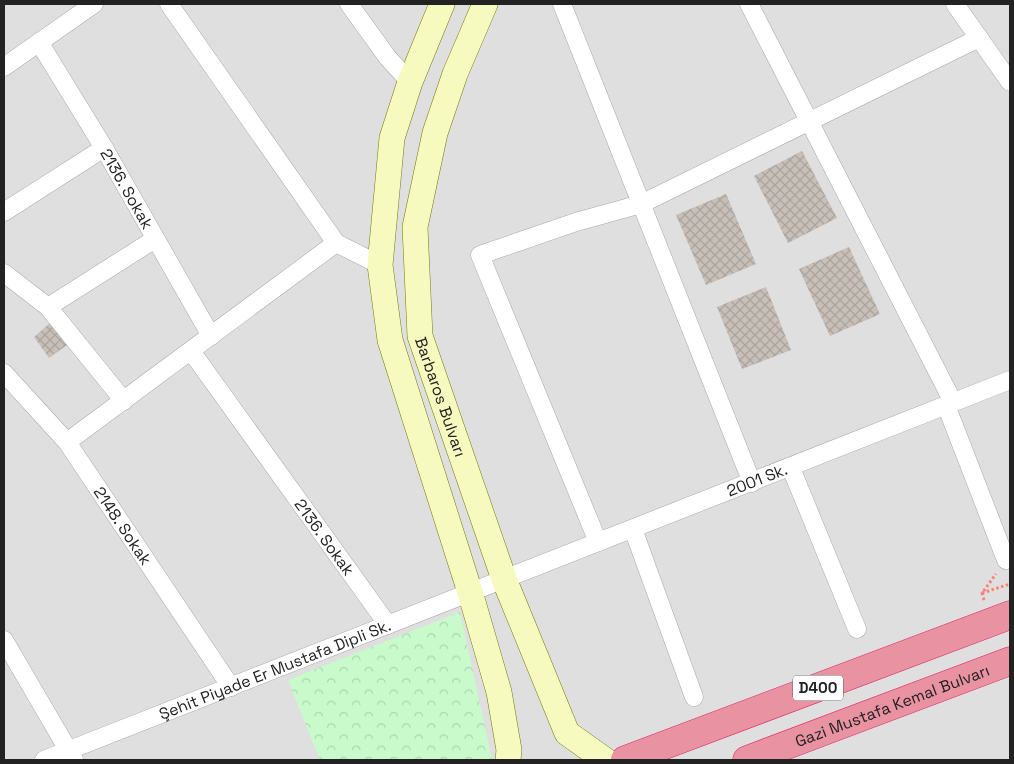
<svg xmlns="http://www.w3.org/2000/svg" width="1014" height="764" font-family="'Space Grotesk',sans-serif">
<defs>
<pattern id="park-crowns" width="20" height="18" patternUnits="userSpaceOnUse" patternTransform="scale(1.25)"><rect width="20" height="18" fill="#c8facc"/><path d="M2 6a3 3 0 1 1 6 0M12 15a3 3 0 1 1 6 0" fill="none" stroke="#acd6af"/></pattern>
<pattern id="building-cross-hatch" width="8" height="8" patternUnits="userSpaceOnUse" patternTransform="scale(1.25)"><rect width="8" height="8" fill="#c7bfb8"/><path d="M0 0l8 8M0 8l8-8" fill="none" stroke="#aba49e"/></pattern>
</defs>
<rect width="100%" height="100%" fill="#f2efe9"/>
<rect fill="#e0dfdf" x="4" y="4" width="1006" height="756"/>
<path fill="url(#park-crowns)" d="M460,612L492,760H320L288,680Z"/>
<g fill="url(#building-cross-hatch)">
<path d="M802,151L837,218L788,243L754,176Z"/>
<path d="M726,194L756,264L706,285L676,215Z"/>
<path d="M849,247L880,314L830,336L799,269Z"/>
<path d="M766,287L791,350L742,369L717,307Z"/>
<path d="M50,323L67,345L49,358L34,337Z"/>
</g>
<g fill="none" stroke-linecap="round" stroke-linejoin="round">
<defs>
<g id="street">
<path d="M169,4L336,243"/>
<path d="M349,4L388,58L410,82"/>
<path d="M562,4L752,483"/>
<path d="M749,4L953,402"/>
<path d="M955,4L1010,82"/>
<path id="s1" d="M39,42L104,148L211,336"/>
<path d="M4,67L94,4"/>
<path d="M4,212L104,148"/>
<path d="M4,273L48,307L124,401"/>
<path d="M48,307L155,239"/>
<path id="s2" d="M191,351L388,625"/>
<path id="s3" d="M4,373L67,442L231,687"/>
<path d="M946,405L1006,560"/>
<path d="M67,442L336,243L380,265"/>
<path d="M791,468L857,629"/>
<path d="M633,529L694,697"/>
<path d="M598,542L480,255L576,222L641,204L979,38"/>
<path d="M4,640L74,760"/>
<path id="s4" d="M44,760L1010,380"/>
</g>
<g id="secondary">
<path d="M442,4L410,82L392,138L380,265L390,340L470,592L499,692L509,750L508,760"/>
<path id="s5" d="M485,4L455,74L435,133L415,227L420,336L504,579L567,733L605,760"/>
</g>
<g id="highway">
<path d="M625,760L1010,615"/>
<path id="s6" d="M747,760L1010,661"/>
</g>
</defs>
<use href="#street" stroke="#a9a9a9" stroke-width="19"/>
<use href="#secondary" stroke="#707d05" stroke-width="26"/>
<use href="#highway" stroke="#dc2a67" stroke-width="29"/>
<g stroke="#fa8072" stroke-width="3" stroke-dasharray="2.5 2.5" stroke-linecap="butt">
<path d="M982,593L1010,584"/>
<path d="M984,600L982,593L996,574"/>
</g>
<use href="#street" stroke="#fff" stroke-width="18"/>
<use href="#secondary" stroke="#f7fabf" stroke-width="25"/>
<use href="#highway" stroke="#e892a2" stroke-width="28"/>
</g>
<g text-anchor="middle" stroke-width="4.5" stroke-linejoin="round" paint-order="stroke">
<rect fill="#fff" stroke="#646464" stroke-width="1" x="793" y="675.5" width="50" height="25" rx="4"/>
<g font-size="15" font-weight="bold" fill="#222">
<text x="818" y="693">D400</text>
</g>
<g font-size="16" fill="#222" stroke="#fff">
<text dy="6" stroke="none"><textPath href="#s1" startOffset="171">2136. Sokak</textPath></text>
<text dy="6" stroke="none"><textPath href="#s5" startOffset="408">Barbaros Bulvarı</textPath></text>
<text dy="6" stroke="none"><textPath href="#s4" startOffset="766">2001 Sk.</textPath></text>
<text dy="6" stroke="none"><textPath href="#s3" startOffset="194">2148. Sokak</textPath></text>
<text dy="6" stroke="none"><textPath href="#s2" startOffset="229">2136. Sokak</textPath></text>
<text dy="6" stroke="none"><textPath href="#s4" startOffset="248">Şehit Piyade Er Mustafa Dipli Sk.</textPath></text>
<text dy="6" stroke="none"><textPath href="#s6" startOffset="155">Gazi Mustafa Kemal Bulvarı</textPath></text>
</g>
</g>
<rect width="1014" height="764" fill="none" stroke="#222222" stroke-width="10"/>
</svg>
